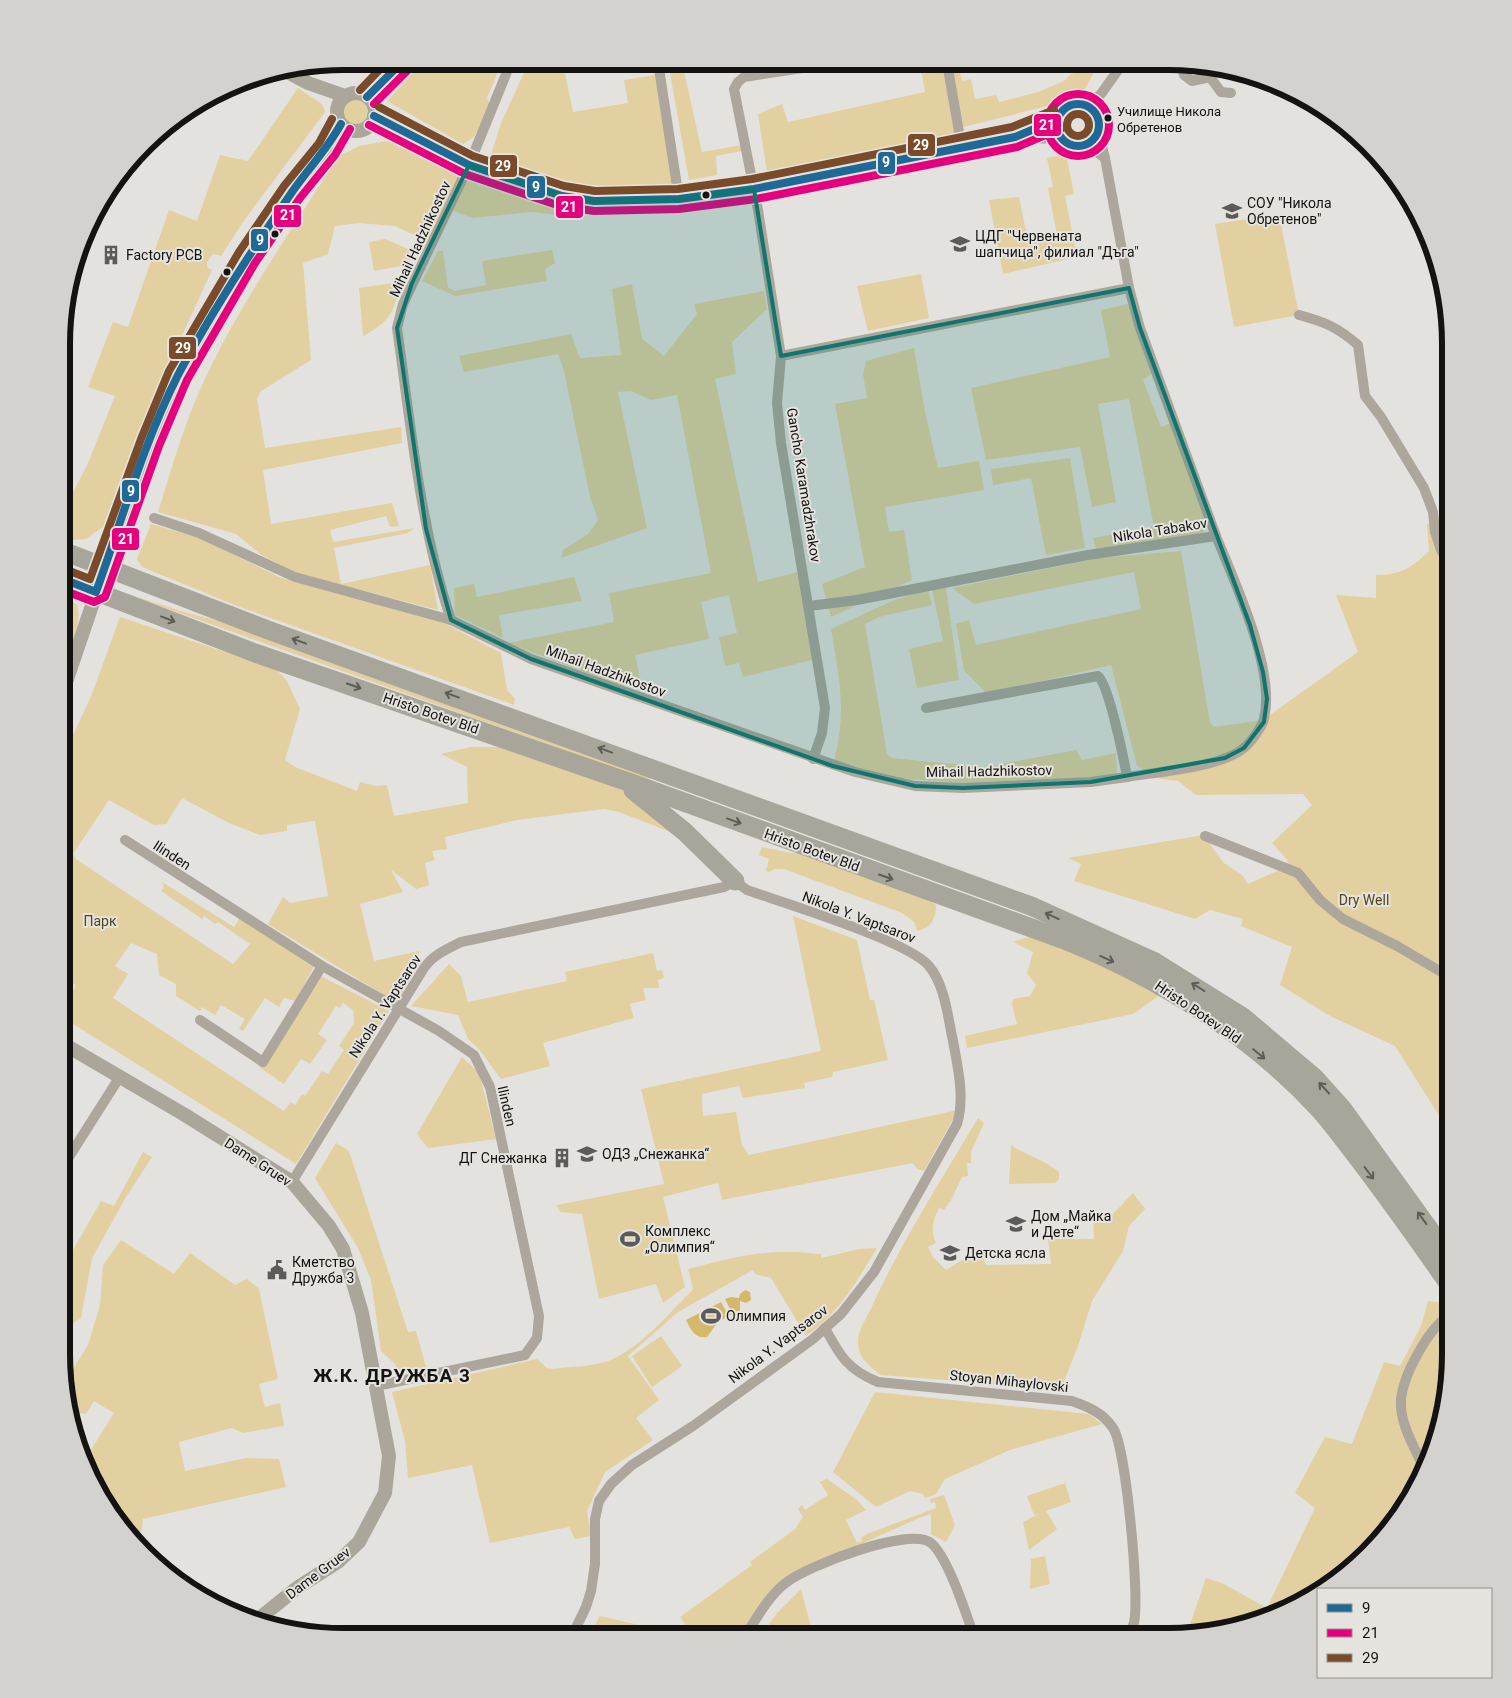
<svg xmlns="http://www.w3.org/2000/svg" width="1512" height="1698" font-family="Roboto,sans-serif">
<rect width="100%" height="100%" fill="#e4e2df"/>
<g fill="#e3d0a1">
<path d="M424,61L502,62L487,98L490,105L474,137L463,144L387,101Z"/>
<path d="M529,62H581V68L565,73L573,112L628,103L624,80L661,74L679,189L574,193L489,161L501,123Z"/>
<path d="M668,62H682L702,152L742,145V151L716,156L717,175L689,180Z"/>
<path d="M747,62L812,63L749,75Z"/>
<path d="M920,63H958L962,81L971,79L975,99L996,95L999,102L1038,92L1064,81L1071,74L1096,69L1080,98L955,129L957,138L768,179L758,114L782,104L788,122L925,92Z"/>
<path d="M298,88L322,104L325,112L245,219L221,256L213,254L207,262V267L212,270L138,432L103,527L86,539L72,540L63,536V512L88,463L115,396L88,387L113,322L128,327L169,210L197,221L220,155L248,161Z"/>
<circle cx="356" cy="112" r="13"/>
<path d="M387,141L414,149L462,173L429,242L395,226L359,223L335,226L328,254L303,263L311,360L261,391L257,399L265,448L401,427L402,443L263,470L271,524L392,503L399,526L390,527L386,516L330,530L333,542L415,528L408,533L334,548L341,584L430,565L438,610L302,575L263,556L236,534L158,512C173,464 187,414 210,368C246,295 294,226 338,157L359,146Z"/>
<path d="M1066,154L1074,194L1065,196L1077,257L1003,274L989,200L1019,197L1028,241L1057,235L1048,188L1053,187L1047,158Z"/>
<path d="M464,179L532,201L582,211L580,218L532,212L472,218L449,209Z"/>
<path d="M1279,214L1299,315L1234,327L1215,224Z"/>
<path d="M385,239L415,252L407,265L374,271L369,242Z"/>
<path d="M552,250L555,263L545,269L547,281L455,296L422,281L438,251H443L448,287L454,291L486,285L482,261Z"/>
<path d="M921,274L929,318L868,331L857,286Z"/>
<path d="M401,282C394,311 391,321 363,336L359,288Z"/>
<path d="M632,284L642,339L664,356L697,314L694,304L764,291L767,309L732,342L736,374L715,379L758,582L798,572L816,659L743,677L739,663L725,666L719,637L737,633L729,595L701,602L709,639L635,655L641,683L621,686L508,643L614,622L609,593L711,573L677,395L651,400L631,391L618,392L647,528L561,558L563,550L588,534L598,520L590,497L564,371L558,354L464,372L459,356L571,334L580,358L621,355L612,289Z"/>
<path d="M1128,304L1151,374L1143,380L1161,427L1171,423L1208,522L1203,533L1127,546L1096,549L1093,538L1154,527L1129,399L1098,404L1116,502L1092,507L1080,447L986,460L971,388L1110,357L1101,310Z"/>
<path d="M914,348L925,412L938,468L979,461L984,490L885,507L889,532L904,530L912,580L831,617L822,584L865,567L835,404L867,398L863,374L866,361Z"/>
<path d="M1070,458L1085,548L1046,555L1031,478L993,485L991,469Z"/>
<path d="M1450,513V1133L1395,1046L1330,1016L1280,985L1292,947L1241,926L1243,919L1210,910L1195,919L1074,881L1081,864L1068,858L1203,835L1224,863L1242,875L1248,884L1284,868L1288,861L1272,843L1312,805L1303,794L1196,795L1178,781L1161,779L1137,766L1111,665L987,694L964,670L956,624L969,620L976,645L1141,609L1134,572L974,604L952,588L1100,558L1181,551L1210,723L1214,727L1263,720L1358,652L1336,595L1376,598V575C1400,575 1412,568 1429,551L1427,524Z"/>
<path d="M151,524L203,539L279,577L446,624L501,653L507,690L515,699L514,705L237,606L142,567L137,559Z"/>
<path d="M574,577L582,601L499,615L503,638L455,615L454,588L474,584L477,597Z"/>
<path d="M946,587L959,680L917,688L909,649L943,641L932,590Z"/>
<path d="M928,589L932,605L879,617L865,624L887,754L892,758L985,767L1076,750L1082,760L1116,753L1117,775L996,785L907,779L833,766C847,711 840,683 831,629L892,601Z"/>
<path d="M118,591L191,614L240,626L650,776L649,779L633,775Z"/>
<path d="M63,598L77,604C83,624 70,647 63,666Z"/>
<path d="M120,617L276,669L287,681L300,709L285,760L295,767L357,791L360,782L376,786L387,785L394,816L468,803L467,767L441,754L470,747H507L610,784L646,803L681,836L619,812L604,809L517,820L445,837L447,849L432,851L435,860L425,863L429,885L416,889L391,870L403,892L360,904L374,961L419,951L418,966L397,1003L268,924L283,897L290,903L328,896L315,821L287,825V831L260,835L229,823L182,798L166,824L154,825L109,800L73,854L76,859L233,964L250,944L218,922L215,924L204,916L202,919L161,891L164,887L162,882L234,927L241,916L316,962L296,1001L284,998L279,1007L265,998L243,1031L239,1029L245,1019L221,1005L215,1015L202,1007L200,1011L176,996V984L159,975L157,954L131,943L115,966L128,974L113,998L284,1111L291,1102L295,1105L302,1094L305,1096L322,1071L328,1074L344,1050L339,1046L354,1023L353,1010L343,1003L340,1008L336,1006L318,1034L327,1040L310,1064L301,1059L284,1084L259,1067L317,974L389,1011L296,1164L62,1017V1006L65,1007L76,985L63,979V757L92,694Z"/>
<path d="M762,847L791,853H806L925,897L936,905C936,919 931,928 917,931L914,922L902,913L784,869H774L770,872L766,871L769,859L759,855Z"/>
<path d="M793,916L857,940L870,1000H874L888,1060L833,1072L832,1077L804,1083L805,1088L743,1098L739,1086L702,1094L703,1116L736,1112L742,1145L749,1155L958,1110L924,1171L917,1169L913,1163L722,1200L718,1183L663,1197L685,1287L663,1303L656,1284L599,1299L582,1214L560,1212L557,1205L664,1184L641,1089L821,1051Z"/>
<path d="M1036,935L1156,988L1160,995L1133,1014L967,1048L965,1036L1017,1024L1012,1005L1013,999L1030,996L1036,985L1027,973L1033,952L1013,942Z"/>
<path d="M653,953L657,971L662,970L664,978L658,980L659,988H643L646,1000L630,1004L634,1018L543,1043L550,1066L501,1079L478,1048L468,1039L458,1015L411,1006L449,964L461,976L468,1002L567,981L565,972Z"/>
<path d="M462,1057L479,1073L496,1139L428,1148L417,1134Z"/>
<path d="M978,1118L984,1123L971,1152V1163H967L968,1176L962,1177L951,1200L944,1210L939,1208C933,1220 930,1231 936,1243L928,1247L933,1257L946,1270L980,1249L986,1265L1051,1264L1048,1239H1094L1093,1216L1109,1218L1133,1193L1145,1209L1129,1226L1123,1251L1092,1301L1078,1346L1061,1389L881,1375C868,1365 857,1357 858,1339C859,1328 869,1314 873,1304C903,1239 942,1179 978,1118Z"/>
<path d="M336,1143L349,1151L408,1332L416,1331L426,1367L399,1372L395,1364L381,1351L371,1280L358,1248L315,1178Z"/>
<path d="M1011,1145C1026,1155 1044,1160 1059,1172V1179L1055,1183L1009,1184Z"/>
<path d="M143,1152L152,1157L126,1197L92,1258L81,1318L62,1331V1269L101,1201L114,1206Z"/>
<path d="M121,1240L174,1274L190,1253L235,1285L247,1279L259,1289L278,1379L259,1384L265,1407L280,1403L284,1426L243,1433L232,1428L179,1442L185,1471L246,1458L279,1459L286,1487L143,1519L142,1530L132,1537L109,1511L84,1461L114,1413L94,1401L86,1414L69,1411L64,1383L88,1345L100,1305L103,1265Z"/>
<path d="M877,1248C857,1281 839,1313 806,1336L771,1278L755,1274L753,1270L678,1312L628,1356L659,1400L636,1418L653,1440L605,1472L587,1511L591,1536L575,1539L569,1527L490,1543L472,1465L408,1478L405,1441L392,1392L537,1359L547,1368L554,1369C571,1366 591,1367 608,1361C638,1350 670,1313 693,1289L688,1269C739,1256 767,1248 821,1254V1258L859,1249Z"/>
<path d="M1428,1301L1450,1304V1372L1441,1427L1413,1495L1380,1540L1325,1589H1318V1592L1258,1622L1186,1636L1206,1578L1222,1583L1267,1608L1315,1508L1295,1493L1325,1437L1352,1444L1384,1362L1400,1366L1421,1326Z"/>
<path d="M661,1336L682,1366L652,1387L632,1356Z"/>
<path d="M875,1392L1089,1414L1102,1424L1010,1450L945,1479L936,1494L925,1498L923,1494L910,1491L876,1507L833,1472Z"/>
<path d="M827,1479L857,1500L866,1510L846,1520L857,1543L862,1541L861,1538L867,1534L936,1508L935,1502L931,1503L930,1499L944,1495L955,1525L946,1542L931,1534V1514L919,1518L786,1578L742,1636H669L685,1624L680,1617L752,1565L750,1562L795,1529L803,1517L798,1509L802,1505L805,1510L828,1495L820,1482Z"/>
<path d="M1065,1483L1071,1502L1046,1511L1057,1529L1029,1550L1023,1522L1039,1514L1034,1515L1027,1496Z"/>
<path d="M1045,1556L1050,1584L1030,1589L1031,1559Z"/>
<path d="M801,1589L812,1631L797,1636H761L777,1613Z"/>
<path d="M600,1616L639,1625L646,1636H589Z"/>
</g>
<path fill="#d4b96d" d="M745,1290L750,1292L751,1300L746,1303L740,1301V1310L718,1322L707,1337C695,1339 691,1330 686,1320L721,1302L726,1311L730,1309L725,1299L731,1297L739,1298L740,1294Z"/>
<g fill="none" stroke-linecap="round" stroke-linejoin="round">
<path stroke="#d4b96d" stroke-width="3" d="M1436,522L1450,515"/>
<g stroke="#aca69c" stroke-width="10">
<path d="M658,62L679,199"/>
<path d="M947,63L962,149"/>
<path d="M1181,64L1184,75L1192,81L1210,77L1221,92L1231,93"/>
<path d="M367,97L403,61"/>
<path d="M1087,106L1101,94L1123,63"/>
<path d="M1085,144L1105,158"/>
<path d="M1299,315C1325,322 1337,327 1358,345L1365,396L1381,417L1424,488L1433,512L1435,532L1441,550L1450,564"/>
<path d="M781,356L758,210L734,89L738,82L744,77L835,63"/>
<path d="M154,518L199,533L295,577L451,620L531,659L855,772L915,786L963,788L1091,782L1127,777C1124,760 1109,685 1098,676L926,708"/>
<path d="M809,606L857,600L1088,555L1216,536L1140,328L1129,288L1105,158L1098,132"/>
<path d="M451,620C420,526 411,427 397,328L403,304L469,165L511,62"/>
<path d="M813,759L822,733L825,708L781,443L777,403L781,356L1129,288"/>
<path d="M1127,777C1156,772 1224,767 1245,747C1251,742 1262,727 1264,719C1276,670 1235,583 1216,536"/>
<path d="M1205,836L1298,873L1320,900L1343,919L1397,946L1450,977"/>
<path d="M125,840L322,966L439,1031L474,1055L490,1087L539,1316L537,1338L525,1355L376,1386"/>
<path d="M200,1020L263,1062L322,966"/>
<path d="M62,1168L119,1078"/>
<path d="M292,1182L424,968C433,955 447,949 461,942L724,887L735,881L747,890C784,903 909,941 929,966C945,985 948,1018 953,1041C958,1068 965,1098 957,1124L874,1272L841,1314L813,1339L693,1426L632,1465L611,1484L599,1501L595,1519V1564L591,1591L586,1607L572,1636"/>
<path d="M825,1328C840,1356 848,1370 878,1382L1072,1401C1089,1407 1103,1413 1113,1428C1126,1447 1140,1598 1134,1622C1133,1627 1130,1632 1128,1636"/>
<path d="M1424,1468C1415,1449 1399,1422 1401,1400C1403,1375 1429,1327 1450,1315"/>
<path d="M745,1636C757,1618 769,1595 787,1582C808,1566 909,1526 931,1543C948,1557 966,1614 974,1636"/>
</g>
<g stroke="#aaa699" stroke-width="14">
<path d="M286,71L308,83L345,96"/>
<circle cx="356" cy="112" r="19"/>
<circle cx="1078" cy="125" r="21"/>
<path d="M374,116L469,165L562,196L594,201L679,199L754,189L1015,137L1058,119"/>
<path d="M1023,137L1061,136"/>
<path d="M63,691L105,567L150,442L178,376L247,258L292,192L327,149L341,124"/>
<path d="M62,1043L185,1115L292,1182L329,1226L343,1249L362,1313L389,1456L385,1493L359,1542L339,1561L297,1588L256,1621"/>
</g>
<g stroke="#a8a69a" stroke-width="19">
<path d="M63,551L268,630L1031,906L1155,962L1243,1017L1315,1078L1342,1108L1450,1258"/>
<path d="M63,579L255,653L634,784L1062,939C1157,977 1250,1034 1319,1109C1335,1127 1349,1147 1364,1166C1393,1205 1422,1245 1450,1286"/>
<path d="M633,790L685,832L735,881"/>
</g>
<defs>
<g id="bus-1">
<path d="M367,97L403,61"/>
<circle cx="1078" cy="125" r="21"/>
<path d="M374,116L469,165L562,196L594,201L679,199L754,189L1015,137L1058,119"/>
<path d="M63,579L96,592C122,520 143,444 178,375C211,313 250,253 290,195C307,170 326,151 341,124"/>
</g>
<g id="bus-2">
<circle cx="1078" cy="125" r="31"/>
<path d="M374,104L410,68"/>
<path d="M369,125L465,174L560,206L594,211L679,209L756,199L1017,147L1062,128"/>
<path d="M63,590L94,602L105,597L159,446L187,380L255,263L300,198L335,155L350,129"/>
</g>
<g id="bus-3">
<path d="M360,90L388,61"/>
<path d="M379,107L473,156L564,186L595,191L678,189L752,179L1012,127L1054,110"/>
<circle cx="1078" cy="125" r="11"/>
<path d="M67,570L90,579L141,439L169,371L239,252L284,186L319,143L332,119"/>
</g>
</defs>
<use href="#bus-1" stroke="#e5e3de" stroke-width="11"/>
<use href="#bus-2" stroke="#e5e3de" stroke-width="11"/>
<use href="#bus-3" stroke="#e5e3de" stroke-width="11"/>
<use href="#bus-1" stroke="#1f6997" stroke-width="8"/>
<use href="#bus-2" stroke="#e5007d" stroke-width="8"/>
<use href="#bus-3" stroke="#7a4b2a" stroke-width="8"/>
</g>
<defs><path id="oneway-shaft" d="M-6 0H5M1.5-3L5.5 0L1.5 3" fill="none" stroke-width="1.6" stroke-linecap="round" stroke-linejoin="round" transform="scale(1.25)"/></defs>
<g stroke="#5e5c56">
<use href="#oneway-shaft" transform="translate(168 619) rotate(21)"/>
<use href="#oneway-shaft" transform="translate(299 641) rotate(-160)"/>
<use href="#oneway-shaft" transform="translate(354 686) rotate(19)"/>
<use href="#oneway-shaft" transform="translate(452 695) rotate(-160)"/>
<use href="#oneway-shaft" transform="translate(605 750) rotate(-160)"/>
<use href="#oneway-shaft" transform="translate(734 821) rotate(20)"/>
<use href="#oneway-shaft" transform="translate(886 877) rotate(19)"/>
<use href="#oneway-shaft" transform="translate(1052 916) rotate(-156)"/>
<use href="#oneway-shaft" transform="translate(1107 959) rotate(24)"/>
<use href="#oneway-shaft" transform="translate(1198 987) rotate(-148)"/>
<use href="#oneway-shaft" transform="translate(1259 1054) rotate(40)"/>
<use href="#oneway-shaft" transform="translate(1324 1088) rotate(-133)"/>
<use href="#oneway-shaft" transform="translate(1369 1173) rotate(53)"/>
<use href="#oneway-shaft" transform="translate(1422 1218) rotate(-126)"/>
</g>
<path fill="#0f766e" fill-opacity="0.2" stroke="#0f766e" stroke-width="4" stroke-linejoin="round" d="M469,165L562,196L594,201L679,199L754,189L781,356L1129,288L1140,328L1250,625L1263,672L1267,699L1264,722L1244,748L1225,758L1091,782L963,788L915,786L833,766L531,659L451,620L426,529L397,328L412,283Z"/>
<defs>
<symbol id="school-bare" viewBox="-9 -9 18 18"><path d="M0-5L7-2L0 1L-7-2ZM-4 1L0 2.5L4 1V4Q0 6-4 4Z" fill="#5d5b5a" stroke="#e5e3de" stroke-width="2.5" paint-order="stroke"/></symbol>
<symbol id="building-bare" viewBox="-9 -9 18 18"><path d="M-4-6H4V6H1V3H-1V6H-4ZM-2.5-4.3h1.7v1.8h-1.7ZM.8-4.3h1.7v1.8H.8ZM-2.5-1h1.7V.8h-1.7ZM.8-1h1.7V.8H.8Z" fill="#5d5b5a" stroke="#e5e3de" stroke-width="2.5" paint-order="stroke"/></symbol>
<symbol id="stadium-bare" viewBox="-9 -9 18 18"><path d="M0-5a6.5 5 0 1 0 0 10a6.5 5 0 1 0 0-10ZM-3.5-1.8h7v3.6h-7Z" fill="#5d5b5a" stroke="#e5e3de" stroke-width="2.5" paint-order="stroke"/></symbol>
<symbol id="civic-bare" viewBox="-9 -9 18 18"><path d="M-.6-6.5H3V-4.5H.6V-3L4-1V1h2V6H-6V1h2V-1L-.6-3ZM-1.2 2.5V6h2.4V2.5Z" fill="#5d5b5a" stroke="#e5e3de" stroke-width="2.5" paint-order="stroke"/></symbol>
</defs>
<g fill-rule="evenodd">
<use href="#school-bare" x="1218" y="197" width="28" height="28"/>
<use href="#school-bare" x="946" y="230" width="28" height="28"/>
<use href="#building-bare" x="97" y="241" width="28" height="28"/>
<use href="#school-bare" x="573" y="1140" width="28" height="28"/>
<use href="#building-bare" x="548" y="1144" width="28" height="28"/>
<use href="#school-bare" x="1002" y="1210" width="28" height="28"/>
<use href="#stadium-bare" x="616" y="1225" width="28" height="28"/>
<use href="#school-bare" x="936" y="1239" width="28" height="28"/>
<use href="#civic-bare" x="263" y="1256" width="28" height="28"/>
<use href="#stadium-bare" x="697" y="1302" width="28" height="28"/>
</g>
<g fill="#141312" stroke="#e5e3de" stroke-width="2">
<circle cx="1108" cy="118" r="4.5"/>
<circle cx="706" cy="195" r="4.5"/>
<circle cx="275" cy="234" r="4.5"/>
<circle cx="227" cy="272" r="4.5"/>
</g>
<g text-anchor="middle" stroke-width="4" stroke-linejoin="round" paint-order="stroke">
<g font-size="13" fill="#141312" stroke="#e5e3de" text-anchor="start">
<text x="1117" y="116">Училище Никола<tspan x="1117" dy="16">Обретенов</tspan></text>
</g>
<g font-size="14" fill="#141312" stroke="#e5e3de" text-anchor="start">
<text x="1247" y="208">СОУ "Никола<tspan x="1247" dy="16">Обретенов"</tspan></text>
<text x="975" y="241">ЦДГ "Червената<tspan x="975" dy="16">шапчица", филиал "Дъга"</tspan></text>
<text x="126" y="260">Factory PCB</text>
<text x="602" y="1159">ОДЗ „Снежанка“</text>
<text x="547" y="1163" text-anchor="end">ДГ Снежанка</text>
<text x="1031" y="1221">Дом „Майка<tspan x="1031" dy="16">и Дете“</tspan></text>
<text x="645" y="1236">Комплекс<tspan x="645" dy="16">„Олимпия“</tspan></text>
<text x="965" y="1258">Детска ясла</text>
<text x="292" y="1267">Кметство<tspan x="292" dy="16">Дружба 3</tspan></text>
<text x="726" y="1321">Олимпия</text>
</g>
<g font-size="14" fill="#141312" stroke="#e5e3de">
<text transform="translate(420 239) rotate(-65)" y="5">Mihail Hadzhikostov</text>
<text transform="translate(804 485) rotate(81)" y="5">Gancho Karamadzhrakov</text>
<text transform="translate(1160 530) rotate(-9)" y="5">Nikola Tabakov</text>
<text transform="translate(606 671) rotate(20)" y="5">Mihail Hadzhikostov</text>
<text transform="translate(431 713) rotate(19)" y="5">Hristo Botev Bld</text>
<text transform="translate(989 771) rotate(-1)" y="5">Mihail Hadzhikostov</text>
<text transform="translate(812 850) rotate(20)" y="5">Hristo Botev Bld</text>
<text transform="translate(172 855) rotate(33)" y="5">Ilinden</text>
<text transform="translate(859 917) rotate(21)" y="5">Nikola Y. Vaptsarov</text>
<text transform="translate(385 1006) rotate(-57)" y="5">Nikola Y. Vaptsarov</text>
<text transform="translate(1198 1012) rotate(34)" y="5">Hristo Botev Bld</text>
<text transform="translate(507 1106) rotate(77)" y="5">Ilinden</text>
<text transform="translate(258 1162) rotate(33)" y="5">Dame Gruev</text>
<text transform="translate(778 1344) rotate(-37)" y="5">Nikola Y. Vaptsarov</text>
<text transform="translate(1009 1381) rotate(6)" y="5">Stoyan Mihaylovski</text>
<text transform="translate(318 1573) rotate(-37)" y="5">Dame Gruev</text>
</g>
<g font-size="14" fill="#55451a" stroke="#e5e3de">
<text x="1364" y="905">Dry Well</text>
<text x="100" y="926">Парк</text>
</g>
<g font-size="19" font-weight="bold" letter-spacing="1" fill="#141312" stroke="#e5e3de">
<text x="392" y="1382">Ж.К. ДРУЖБА 3</text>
</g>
</g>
<path d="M0 0H1512V1698H0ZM344 70H1168A274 274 0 0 1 1442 344V1354A274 274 0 0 1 1168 1628H344A274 274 0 0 1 70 1354V344A274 274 0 0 1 344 70Z" fill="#d4d2ce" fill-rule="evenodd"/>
<path fill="none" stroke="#141312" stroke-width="6" d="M344 70H1168A274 274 0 0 1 1442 344V1354A274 274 0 0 1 1168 1628H344A274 274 0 0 1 70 1354V344A274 274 0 0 1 344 70Z"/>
<g stroke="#e5e3de" stroke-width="2">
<rect x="1033" y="113" width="29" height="24" rx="5" fill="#e5007d"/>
<rect x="907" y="133" width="29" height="24" rx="5" fill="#7a4b2a"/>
<rect x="877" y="151" width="19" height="24" rx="5" fill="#1f6997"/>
<rect x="489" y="154" width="29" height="24" rx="5" fill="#7a4b2a"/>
<rect x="526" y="175" width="20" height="24" rx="5" fill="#1f6997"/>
<rect x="555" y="195" width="29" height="24" rx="5" fill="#e5007d"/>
<rect x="273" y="204" width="29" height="24" rx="5" fill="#e5007d"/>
<rect x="250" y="228" width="19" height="24" rx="5" fill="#1f6997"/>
<rect x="168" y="336" width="29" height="24" rx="5" fill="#7a4b2a"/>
<rect x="121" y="479" width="19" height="24" rx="5" fill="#1f6997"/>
<rect x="111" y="527" width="29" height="24" rx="5" fill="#e5007d"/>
</g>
<g font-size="14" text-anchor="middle" font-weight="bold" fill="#fff">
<text x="1047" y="130">21</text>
<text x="921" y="150">29</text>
<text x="886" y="167">9</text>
<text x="503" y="171">29</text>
<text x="536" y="192">9</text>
<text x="569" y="212">21</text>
<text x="288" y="220">21</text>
<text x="260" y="245">9</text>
<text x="183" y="353">29</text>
<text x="131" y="496">9</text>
<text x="126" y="544">21</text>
</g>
<rect x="1317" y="1588" width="175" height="90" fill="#e5e3de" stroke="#91908c"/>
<rect x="1327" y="1604" width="25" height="8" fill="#1f6997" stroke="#91908c"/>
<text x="1362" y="1613" font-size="15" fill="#141312">9</text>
<rect x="1327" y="1629" width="25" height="8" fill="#e5007d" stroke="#91908c"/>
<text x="1362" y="1638" font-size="15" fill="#141312">21</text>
<rect x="1327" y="1654" width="25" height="8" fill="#7a4b2a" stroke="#91908c"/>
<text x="1362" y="1663" font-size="15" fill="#141312">29</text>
</svg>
